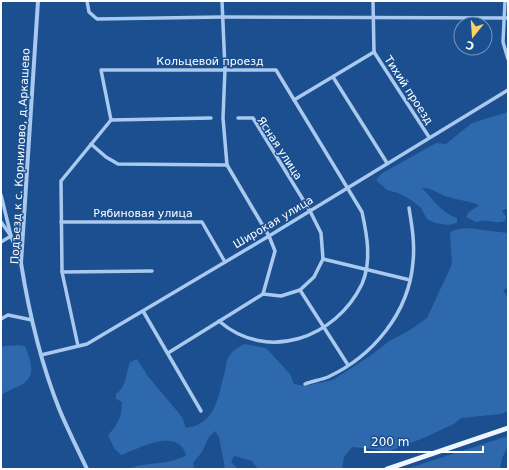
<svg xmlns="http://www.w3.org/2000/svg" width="509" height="470" font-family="'DejaVu Sans',sans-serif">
<rect width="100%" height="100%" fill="#1b4f8f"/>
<g fill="#2e69ad">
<path d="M508,112V210L505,209L502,211L506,217L505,221C495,225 489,218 476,222L466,217L468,213L479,205C469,201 458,200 448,197C439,194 431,187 422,188C434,200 439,211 457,218V223L449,225L435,223L427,219L421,208L411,200L398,193L387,190L376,180L381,174L436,143L446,144L472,123Z"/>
<path d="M467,228L508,233V288L503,290L508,298V411L501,414L461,418L454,424L421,439L387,452L373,449L352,447L344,457L342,469H258L252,461L234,456L231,462L238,469H225L219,437L215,431L209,437L202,452L193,463L194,469H128C147,461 168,466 186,455C178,426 138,449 121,455L114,448L108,435C118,425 122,416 122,402L116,399V394C126,388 126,373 130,362L137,359L147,375L182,417L186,428C217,424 218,395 225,371C226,367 226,362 228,358C231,351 238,348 244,344L266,348L290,374L294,384L305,386L333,380L370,356L388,342L410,330L427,318L452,264L450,233L454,230Z"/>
<path d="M19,345L25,346C30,359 38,376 21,385C14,388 7,391 1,395V347C6,345 13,346 19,345Z"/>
<path d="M508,436V446L502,458L500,469H406Z"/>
</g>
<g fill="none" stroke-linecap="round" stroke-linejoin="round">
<g stroke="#a9c9ee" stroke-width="3.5">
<path d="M87,1L89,12L97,19L222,17L508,18"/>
<path d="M222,1L225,69L223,118L227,165"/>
<path d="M373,1L374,52"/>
<path d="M505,1L503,42L508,59"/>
<path d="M374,52L429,137"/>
<path d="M333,77L387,163"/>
<path d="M294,100L374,52"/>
<path d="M238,118H253L310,211L321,233L323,259L314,277L300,290L281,296L263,294"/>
<path d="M111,120L211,118"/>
<path d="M91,144L106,157L118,164L227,165L269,236L275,251L263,294L168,353"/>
<path d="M1,195L11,236L20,261"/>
<path d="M1,222L11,236L1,242"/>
<path d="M61,222H202L225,262"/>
<path d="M323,259L410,280"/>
<path d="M62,272L152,271"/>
<path d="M300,290L348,365"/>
<path d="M143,311L201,411"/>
<path d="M1,319L8,315L32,320"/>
<path d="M78,346L62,272L61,181L111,120L101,70H276L362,212C367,235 372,261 362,284C336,338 267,363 219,321"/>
<path d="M41,355L87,344L269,236L508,90"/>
<path d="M305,384C312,381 321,380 328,377C373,356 409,313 413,262C415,244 412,226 409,208"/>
</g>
<path stroke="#a9c9ee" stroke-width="4" d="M38,1L21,263C29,313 41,364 60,411C68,430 78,450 87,469"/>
<path stroke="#f0f6ff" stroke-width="5" d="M387,469L508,428"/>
</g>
<g text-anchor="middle" stroke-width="3" stroke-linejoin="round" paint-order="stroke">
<g font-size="11" fill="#fff" stroke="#1b4f8f">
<text x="210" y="65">Кольцевой проезд</text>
<text transform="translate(409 90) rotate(57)" y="4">Тихий проезд</text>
<text transform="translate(280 148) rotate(57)" y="4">Ясная улица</text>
<text transform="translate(20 156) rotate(-87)" y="4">Подъезд к с. Корнилово, д.Аркашево</text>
<text x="143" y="217">Рябиновая улица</text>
<text transform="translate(273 222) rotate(-31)" y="4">Широкая улица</text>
</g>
</g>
<rect width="509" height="470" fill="none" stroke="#ffffff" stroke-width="4"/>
<g transform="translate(473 36) rotate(197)"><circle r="19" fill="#1b4f8f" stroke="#7695bc"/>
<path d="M0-3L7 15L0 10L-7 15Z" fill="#ffd166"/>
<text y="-6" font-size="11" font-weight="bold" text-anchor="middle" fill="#ffffff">С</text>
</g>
<path d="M365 446v6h118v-6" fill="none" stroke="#ffffff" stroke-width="2"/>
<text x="371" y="446" font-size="12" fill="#ffffff" stroke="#1b4f8f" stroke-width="3" paint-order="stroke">200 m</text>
</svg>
